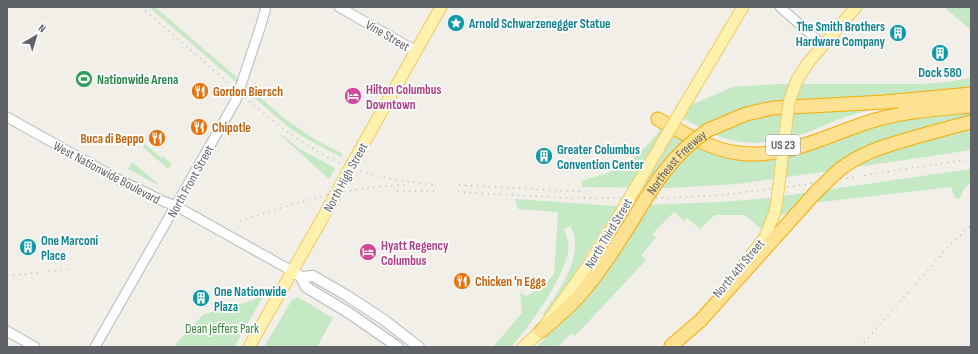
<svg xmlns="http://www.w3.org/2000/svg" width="978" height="354" font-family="'Sofia Sans Condensed',sans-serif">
<rect width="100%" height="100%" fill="#f1efe8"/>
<g fill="#c5e8c5">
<path d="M149,7H155L285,119L314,139L343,154L341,157L301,136L286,125Z"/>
<path d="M944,7H969L971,8V30Z"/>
<path d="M971,78V89L739,110L730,113L701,128L683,118L691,105L733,87L779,84H921L947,82Z"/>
<path d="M873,106V109L845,117L801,135L800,134C769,144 743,147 713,134C761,107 819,109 873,106Z"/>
<path d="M971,110V117L829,171L737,184L669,188L582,187V181C593,177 604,175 615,170C633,161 648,145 660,130L657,128L660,125L737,158L883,122Z"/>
<path d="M971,127V150L851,168L878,154Z"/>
<path d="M275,130L300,149L335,168L329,179Z"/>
<path d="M145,144L162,158L164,157L172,164L168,169L143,147Z"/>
<path d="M132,162L157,183L156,184L128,169Z"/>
<path d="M971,169V183C960,190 965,192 959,199L955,198L951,187L813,203L765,221L762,230L745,215H715L700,229L687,218L684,221L674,212L652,234L656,237L641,256L646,260L575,336L571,333L558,347H536L578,305L635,224L605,225L561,296L546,316L543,314C558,292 587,253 570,226L564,229C568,238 570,247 567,256C561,282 529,327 511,347H493L522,313L520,293L527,296L545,285L554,274L558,212L518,209L515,199L615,206L723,202L769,198Z"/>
<path d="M267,290L234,347H174L179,340L204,314L254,300Z"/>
<path d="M298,297L333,318L317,347H264L292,300Z"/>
</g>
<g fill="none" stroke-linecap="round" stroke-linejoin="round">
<defs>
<g id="tertiary">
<path d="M339,7L416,51"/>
<path d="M780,7L823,45"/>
<path d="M260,28L266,7"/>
<path d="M7,117L116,178L165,202L176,206L292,271"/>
<path d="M7,331L35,347"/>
<path d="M95,347L236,100"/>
</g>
<g id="secondary">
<path d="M292,271L301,277L313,276L346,295L384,320L419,347"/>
<path d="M301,277L306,287L349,313L398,347"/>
</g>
<g id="primary">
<path d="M797,80L807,64L856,7"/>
<path d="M676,119L743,7"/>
<path d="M352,164L441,7"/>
<path d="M745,263L765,237L775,212"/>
<path d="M249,347L322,219"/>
<path d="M523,347L541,331L589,264L613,226"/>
</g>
<g id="motorway">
<path d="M905,106L940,97"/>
<path d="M658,119C683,133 709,149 738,153C786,160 831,133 875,120C906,111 939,109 971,106"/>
<path d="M708,130L746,114L773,108L884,102L971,94"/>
<path d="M839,170C862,152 885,146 912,138C931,133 951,127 971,122"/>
<path d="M541,331C554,320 567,309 578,297C598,275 613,251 629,226"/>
<path d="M671,346L701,320L816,192"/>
</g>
</defs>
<use href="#tertiary" stroke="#b5b8bc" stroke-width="11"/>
<use href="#secondary" stroke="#b6babf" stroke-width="12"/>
<use href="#primary" stroke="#f2c960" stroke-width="13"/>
<use href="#motorway" stroke="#f9ab00" stroke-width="15"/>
<use href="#tertiary" stroke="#fff" stroke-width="9"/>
<use href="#secondary" stroke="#fff" stroke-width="10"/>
<use href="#primary" stroke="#fff2af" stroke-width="11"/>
<use href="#motorway" stroke="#fde293" stroke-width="13"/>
<g stroke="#b6b7b8" stroke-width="1.5" stroke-dasharray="1 5" stroke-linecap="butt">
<path d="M141,7C170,32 199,57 228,83C269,118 310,155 363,172C386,179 411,182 435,185"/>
<path d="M459,185L587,192"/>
<path d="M397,191H437"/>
<path d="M458,192L568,198H669L721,195L788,187L971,159"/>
<path d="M240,221C296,203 347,186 407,185"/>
<path d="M7,276L70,269"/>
<path d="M860,347L951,244L971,225"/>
</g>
<defs>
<path id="tertiary-bridge" d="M236,100L260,28"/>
<g id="primary-bridge">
<path d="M775,212L777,200L789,102L797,80"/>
<path d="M322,219L352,164"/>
<path d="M613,226L676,119"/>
</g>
<g id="motorway-bridge">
<path d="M816,192L839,170"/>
<path id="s1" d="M629,226C652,188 670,156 708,130"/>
</g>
</defs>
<use href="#tertiary-bridge" stroke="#b5b8bc" stroke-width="11" stroke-linecap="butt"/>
<use href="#primary-bridge" stroke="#f2c960" stroke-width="13" stroke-linecap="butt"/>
<use href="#motorway-bridge" stroke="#f9ab00" stroke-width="15" stroke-linecap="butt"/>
<use href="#tertiary-bridge" stroke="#fff" stroke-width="9"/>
<use href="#primary-bridge" stroke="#fff2af" stroke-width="11"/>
<use href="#motorway-bridge" stroke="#fde293" stroke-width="13"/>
</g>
<defs>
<symbol id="sight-disc" viewBox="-11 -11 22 22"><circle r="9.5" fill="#0f9aa8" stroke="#fff"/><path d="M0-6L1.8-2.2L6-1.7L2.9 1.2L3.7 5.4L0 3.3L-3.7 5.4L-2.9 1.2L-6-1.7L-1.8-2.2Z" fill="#fff"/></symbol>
<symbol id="building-disc" viewBox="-11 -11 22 22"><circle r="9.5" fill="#0f9aa8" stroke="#fff"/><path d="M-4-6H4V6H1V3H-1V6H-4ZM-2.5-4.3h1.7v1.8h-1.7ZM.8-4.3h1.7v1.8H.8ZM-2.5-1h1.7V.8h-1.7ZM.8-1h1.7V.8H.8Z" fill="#fff"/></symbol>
<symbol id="stadium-disc" viewBox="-11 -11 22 22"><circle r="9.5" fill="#2e9e5b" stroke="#fff"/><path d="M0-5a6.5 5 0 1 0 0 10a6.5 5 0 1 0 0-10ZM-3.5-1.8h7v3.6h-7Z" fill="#fff"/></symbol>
<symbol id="restaurant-disc" viewBox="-11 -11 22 22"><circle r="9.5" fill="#e8710a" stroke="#fff"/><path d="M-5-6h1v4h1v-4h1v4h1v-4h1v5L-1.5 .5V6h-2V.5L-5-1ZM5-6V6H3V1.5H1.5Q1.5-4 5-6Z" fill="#fff"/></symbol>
<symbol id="hotel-disc" viewBox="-11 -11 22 22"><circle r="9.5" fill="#d1479c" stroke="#fff"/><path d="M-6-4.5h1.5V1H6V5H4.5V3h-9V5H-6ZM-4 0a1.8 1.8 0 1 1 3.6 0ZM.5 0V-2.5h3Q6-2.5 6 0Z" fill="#fff"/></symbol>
</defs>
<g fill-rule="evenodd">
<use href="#sight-disc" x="446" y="13" width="20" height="20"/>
<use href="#building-disc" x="888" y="23" width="20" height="20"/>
<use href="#building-disc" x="930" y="43" width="20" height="20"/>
<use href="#stadium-disc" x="74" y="69" width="20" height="20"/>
<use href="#restaurant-disc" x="190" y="81" width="20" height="20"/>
<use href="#hotel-disc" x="343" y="86" width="20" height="20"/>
<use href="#restaurant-disc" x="189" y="117" width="20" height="20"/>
<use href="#restaurant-disc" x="147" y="128" width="20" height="20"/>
<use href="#building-disc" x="534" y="146" width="20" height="20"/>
<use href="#building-disc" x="18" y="237" width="20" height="20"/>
<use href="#hotel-disc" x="358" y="242" width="20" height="20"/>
<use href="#restaurant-disc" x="452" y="271" width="20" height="20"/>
<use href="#building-disc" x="191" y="288" width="20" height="20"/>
</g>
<g text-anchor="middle" stroke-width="3.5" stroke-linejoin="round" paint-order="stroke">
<rect fill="#fff" stroke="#8f9295" stroke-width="1" x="766" y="135" width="34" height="20" rx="3"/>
<g font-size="12" font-weight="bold" fill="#5f6368">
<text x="783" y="149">US 23</text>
</g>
<g font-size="13" font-weight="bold" fill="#0d838f" stroke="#fff" text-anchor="start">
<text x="469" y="28">Arnold Schwarzenegger Statue</text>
<text x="885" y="31" text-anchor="end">The Smith Brothers<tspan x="885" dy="15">Hardware Company</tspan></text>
<text x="940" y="77" text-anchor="middle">Dock 580</text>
<text x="557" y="154">Greater Columbus<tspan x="557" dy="15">Convention Center</tspan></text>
<text x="41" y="245">One Marconi<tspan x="41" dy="15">Place</tspan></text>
<text x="214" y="296">One Nationwide<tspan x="214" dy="15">Plaza</tspan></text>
</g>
<g font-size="13" fill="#5f6368" stroke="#fff">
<text transform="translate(388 35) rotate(30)" y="5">Vine Street</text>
<text dy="5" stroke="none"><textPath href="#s1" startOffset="80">Northeast Freeway</textPath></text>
<text transform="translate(107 172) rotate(28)" y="5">West Nationwide Boulevard</text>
<text transform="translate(345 177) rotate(-61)" y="5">North High Street</text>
<text transform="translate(190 181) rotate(-61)" y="5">North Front Street</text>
<text transform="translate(608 233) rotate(-59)" y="5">North Third Street</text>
<text transform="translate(738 268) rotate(-50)" y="5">North 4th Street</text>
</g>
<g font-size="13" font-weight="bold" fill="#27864d" stroke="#fff" text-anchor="start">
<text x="97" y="84">Nationwide Arena</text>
</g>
<g font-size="13" font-weight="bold" fill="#b23c85" stroke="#fff" text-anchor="start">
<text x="366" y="94">Hilton Columbus<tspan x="366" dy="15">Downtown</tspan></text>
<text x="381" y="250">Hyatt Regency<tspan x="381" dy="15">Columbus</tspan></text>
</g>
<g font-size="13" font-weight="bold" fill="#c56008" stroke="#fff" text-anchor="start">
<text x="213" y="96">Gordon Biersch</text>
<text x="212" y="132">Chipotle</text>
<text x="144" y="143" text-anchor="end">Buca di Beppo</text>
<text x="475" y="286">Chicken 'n Eggs</text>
</g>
<g font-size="13" fill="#348238" stroke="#fff">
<text x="222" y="333">Dean Jeffers Park</text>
</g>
</g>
<rect width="978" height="354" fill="none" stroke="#5f6368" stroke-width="16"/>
<g transform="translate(36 36) rotate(38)" stroke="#ffffff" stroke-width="3" paint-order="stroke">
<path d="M0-3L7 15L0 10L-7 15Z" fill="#5f6368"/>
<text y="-6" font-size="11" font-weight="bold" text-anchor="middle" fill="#5f6368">N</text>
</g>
</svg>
